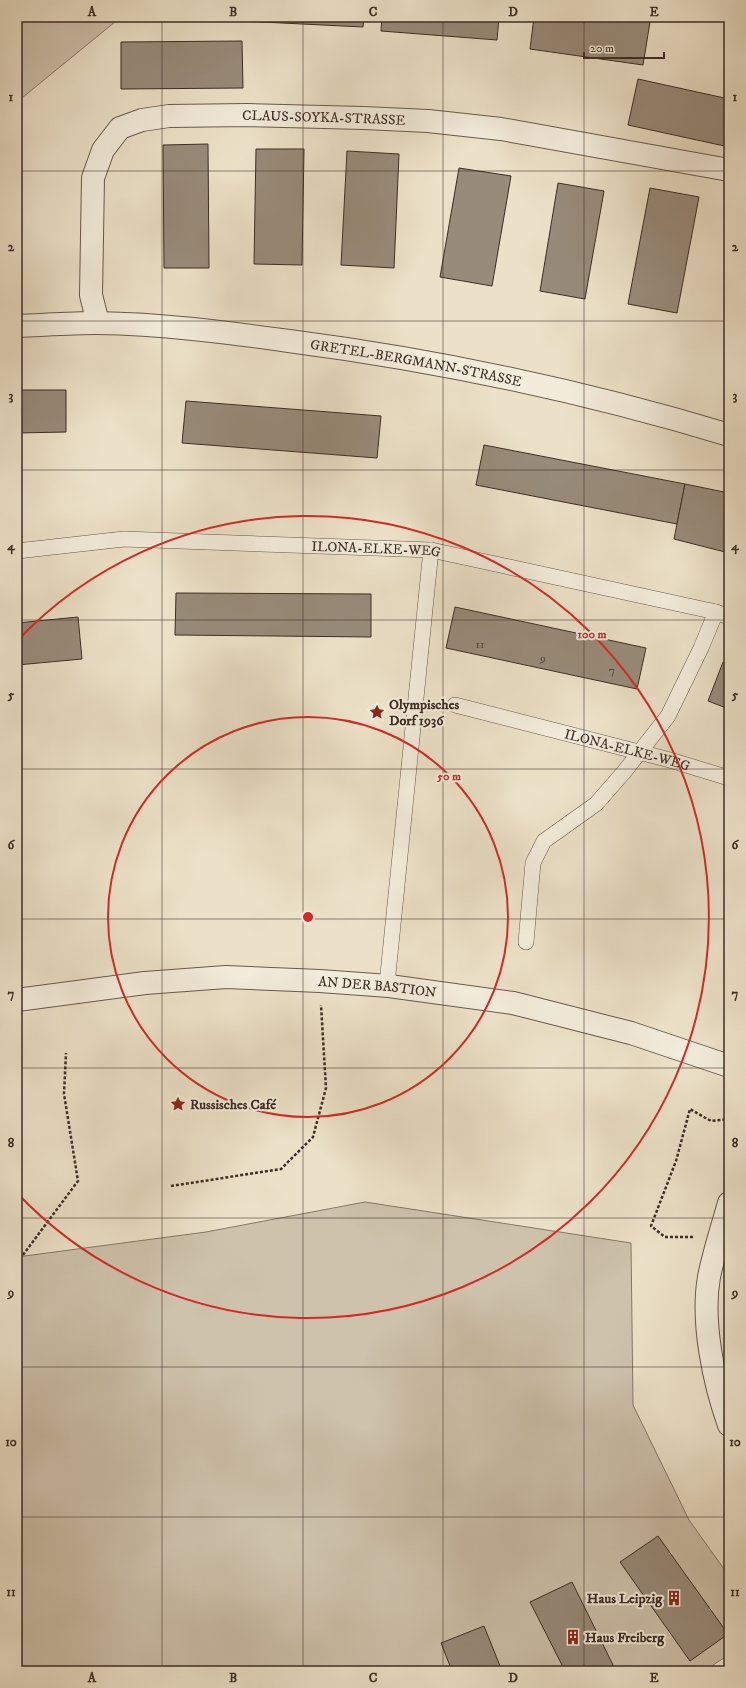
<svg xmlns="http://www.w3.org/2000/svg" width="746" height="1688" font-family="'IM FELL DW Pica',serif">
<rect width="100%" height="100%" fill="#ece1c8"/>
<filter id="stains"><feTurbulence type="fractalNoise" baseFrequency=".005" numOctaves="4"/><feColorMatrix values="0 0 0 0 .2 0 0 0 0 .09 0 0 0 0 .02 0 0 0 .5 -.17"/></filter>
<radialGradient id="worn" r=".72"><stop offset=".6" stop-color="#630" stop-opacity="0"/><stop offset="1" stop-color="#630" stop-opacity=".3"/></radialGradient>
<g fill="#cec2ac" stroke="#857868">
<path d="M17,17H121L17,102Z"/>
<path d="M365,1202L631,1243L633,1405L689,1520L729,1576V1671H17V1257L206,1232Z"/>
</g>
<g fill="#988b7a" stroke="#3c2d25">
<path d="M241,17H364L363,27L241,21Z"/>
<path d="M382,17H499L497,40L381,31Z"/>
<path d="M534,17H613L650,22L643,65L530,49Z"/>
<path d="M242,41L243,88L121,89V42Z"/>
<path d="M638,79L729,99V147L628,125Z"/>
<path d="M208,144L209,268H164L163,145Z"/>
<path d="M256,149H304L302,265L254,264Z"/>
<path d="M347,151L399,154L394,268L341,265Z"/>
<path d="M459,168L511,176L492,286L440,277Z"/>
<path d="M558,183L604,191L585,299L540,291Z"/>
<path d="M650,188L699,197L677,313L628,304Z"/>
<path d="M17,390H66V432L17,433Z"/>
<path d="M186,401L381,416L377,458L182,443Z"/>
<path d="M484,445L685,484L677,524L476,485Z"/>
<path d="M685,484L729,493V553L674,539Z"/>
<path d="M176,593L371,594V637L175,635Z"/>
<path d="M455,607L646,648L637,689L446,648Z"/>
<path d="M78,617L82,659L17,665V623Z"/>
<path d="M723,662L729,664V709L708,701Z"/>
<path d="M658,1536L728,1634L690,1661L620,1562Z"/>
<path d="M572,1582L616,1671H565L530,1602Z"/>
<path d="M484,1626L502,1671H452L441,1643Z"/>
</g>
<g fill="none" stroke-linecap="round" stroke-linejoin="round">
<defs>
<g id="service">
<path id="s1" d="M17,551L124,539L431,550L716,612L729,617"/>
<path id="s2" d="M455,705L670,760L729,778"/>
<path d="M526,942L533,863L544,841L596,804L624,772L668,716L701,648L716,612"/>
<path d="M389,986L388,974L431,550"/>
<path d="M718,1671L729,1664"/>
</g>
<path id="pedestrian" d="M729,1203C722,1228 714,1252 709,1277C701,1322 714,1383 729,1425"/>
<g id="minor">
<path id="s3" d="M98,323L91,295L93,178L103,150L120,128L142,120L169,116L248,115L364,118L428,121L501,129L729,170"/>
<path id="s4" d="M17,326C44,325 70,323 97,323C161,324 225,332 289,341C435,360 587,392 729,435"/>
<path id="s5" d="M17,1000L145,983L226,977L320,981L389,986L513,1003L631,1033L729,1066"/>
</g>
</defs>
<use href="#service" stroke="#685a4e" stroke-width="16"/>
<use href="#pedestrian" stroke="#685a4e" stroke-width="24"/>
<use href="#minor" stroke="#685a4e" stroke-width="24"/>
<g stroke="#3c2d25" stroke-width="2.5" stroke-dasharray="3 2" stroke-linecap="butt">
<path d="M171,1186L281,1169L313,1137L326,1088L321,1005"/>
<path d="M693,1237H665L651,1226L676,1161L690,1109L711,1121L729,1119"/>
<path d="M17,1263L78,1181L64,1094L66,1053"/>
</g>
<use href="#service" stroke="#f3ecdb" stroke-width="15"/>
<use href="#pedestrian" stroke="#f3ecdb" stroke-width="22"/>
<use href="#minor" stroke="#f3ecdb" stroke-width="22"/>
</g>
<path fill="none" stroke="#3c2d25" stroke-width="1" stroke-opacity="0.55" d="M162,17V1671M303,17V1671M443,17V1671M584,17V1671M17,171H729M17,321H729M17,470H729M17,620H729M17,769H729M17,919H729M17,1068H729M17,1218H729M17,1367H729M17,1517H729"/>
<g fill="none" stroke="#d62828" stroke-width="2">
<circle cx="308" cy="917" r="200"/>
<path d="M17 641A401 401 0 1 1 17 1193"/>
</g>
<defs>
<symbol id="sight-bare" viewBox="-9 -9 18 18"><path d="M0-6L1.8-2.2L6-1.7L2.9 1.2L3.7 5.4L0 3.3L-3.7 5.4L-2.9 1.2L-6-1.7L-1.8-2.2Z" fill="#8f2418" stroke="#f3ecdb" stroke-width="2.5" paint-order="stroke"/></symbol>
<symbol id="building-bare" viewBox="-9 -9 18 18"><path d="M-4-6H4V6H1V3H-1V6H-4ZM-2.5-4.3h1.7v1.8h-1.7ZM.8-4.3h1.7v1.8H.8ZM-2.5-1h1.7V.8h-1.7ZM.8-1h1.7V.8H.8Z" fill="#8f2418" stroke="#f3ecdb" stroke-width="2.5" paint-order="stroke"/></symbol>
</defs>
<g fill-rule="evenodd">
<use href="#sight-bare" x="366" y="701" width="22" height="22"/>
<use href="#sight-bare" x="167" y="1093" width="22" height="22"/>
<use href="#building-bare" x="663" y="1587" width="22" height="22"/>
<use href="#building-bare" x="562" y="1626" width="22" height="22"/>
</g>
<g text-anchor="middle" stroke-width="4" stroke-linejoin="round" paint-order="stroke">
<g font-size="12" fill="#53443a">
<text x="480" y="648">11</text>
<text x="543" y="662">9</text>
<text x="612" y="674">7</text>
</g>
<g font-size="14" fill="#3c2d25" stroke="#f3ecdb">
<text dy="5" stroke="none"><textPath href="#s3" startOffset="409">CLAUS-SOYKA-STRASSE</textPath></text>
<text dy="5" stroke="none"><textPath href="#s4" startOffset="402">GRETEL-BERGMANN-STRASSE</textPath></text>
<text dy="5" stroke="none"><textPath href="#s1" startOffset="360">ILONA-ELKE-WEG</textPath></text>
<text dy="5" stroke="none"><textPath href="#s2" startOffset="178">ILONA-ELKE-WEG</textPath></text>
<text dy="5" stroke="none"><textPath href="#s5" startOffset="362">AN DER BASTION</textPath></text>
</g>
<g font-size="14" font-weight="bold" fill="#3c2d25" stroke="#f3ecdb" text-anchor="start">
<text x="389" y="709">Olympisches<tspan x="389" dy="16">Dorf 1936</tspan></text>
<text x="190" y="1109">Russisches Café</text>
<text x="662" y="1603" text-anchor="end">Haus Leipzig</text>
<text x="585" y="1642">Haus Freiberg</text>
</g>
</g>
<circle cx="308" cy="917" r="6" fill="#d62828" stroke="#f3ecdb" stroke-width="2"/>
<g font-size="12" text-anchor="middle" font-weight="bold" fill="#d62828" stroke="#f3ecdb" stroke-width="4" stroke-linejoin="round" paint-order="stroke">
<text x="592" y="638">100 m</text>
<text x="449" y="780">50 m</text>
</g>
<rect width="746" height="1688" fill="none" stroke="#ece1c8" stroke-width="44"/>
<path d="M584 52v6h80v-6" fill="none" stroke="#3c2d25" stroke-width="2"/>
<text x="590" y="52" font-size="12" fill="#3c2d25" stroke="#f3ecdb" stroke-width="3" paint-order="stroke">20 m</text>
<rect x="22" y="22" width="702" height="1644" fill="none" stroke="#3c2d25" stroke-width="1.5"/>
<g font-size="13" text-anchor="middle" font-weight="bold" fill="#3c2d25">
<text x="92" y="16">A</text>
<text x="233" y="16">B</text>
<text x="373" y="16">C</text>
<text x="513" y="16">D</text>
<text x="654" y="16">E</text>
<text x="11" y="101">1</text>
<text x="735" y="101">1</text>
<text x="11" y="251">2</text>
<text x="735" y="251">2</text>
<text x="11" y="400">3</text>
<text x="735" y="400">3</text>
<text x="11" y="550">4</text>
<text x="735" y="550">4</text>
<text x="11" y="699">5</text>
<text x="735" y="699">5</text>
<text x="11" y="849">6</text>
<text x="735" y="849">6</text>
<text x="11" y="998">7</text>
<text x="735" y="998">7</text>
<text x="11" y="1147">8</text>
<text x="735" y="1147">8</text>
<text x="11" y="1297">9</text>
<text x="735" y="1297">9</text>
<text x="11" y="1446">10</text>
<text x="735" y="1446">10</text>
<text x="11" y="1596">11</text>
<text x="735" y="1596">11</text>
<text x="92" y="1682">A</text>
<text x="233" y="1682">B</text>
<text x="373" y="1682">C</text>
<text x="513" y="1682">D</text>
<text x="654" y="1682">E</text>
</g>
<rect width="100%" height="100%" filter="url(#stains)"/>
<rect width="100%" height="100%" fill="url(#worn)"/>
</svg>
